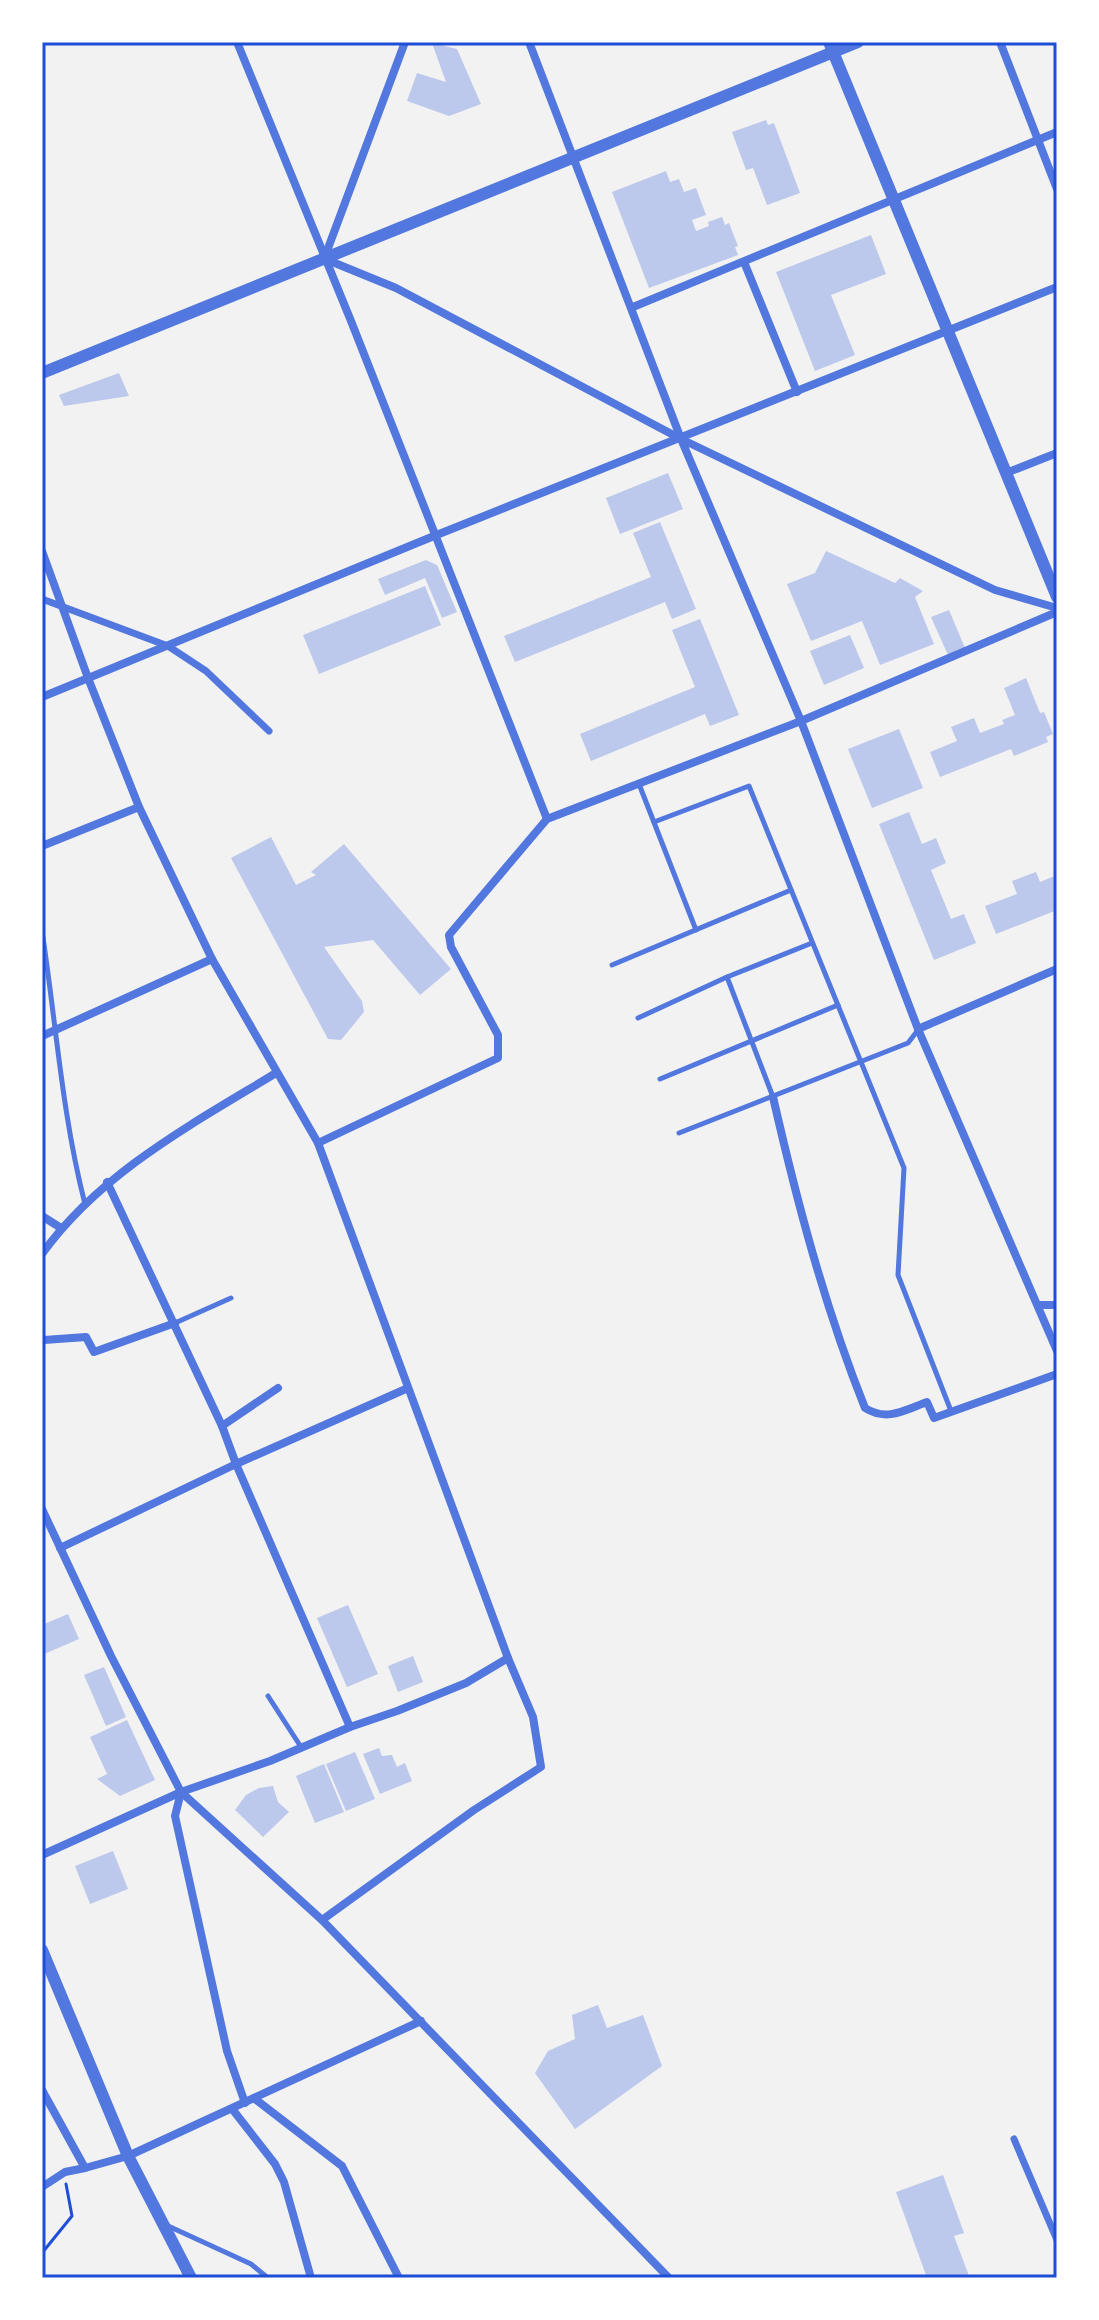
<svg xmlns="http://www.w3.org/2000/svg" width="1099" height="2320" font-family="'Roboto Condensed',sans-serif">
<rect width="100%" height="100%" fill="#f2f2f2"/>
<g fill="#bdc9ec">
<path d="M432,43L457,49L481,104L449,116L407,101L417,73L446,82Z"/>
<path d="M766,120L768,125L774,123L800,193L767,205L753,168L746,170L732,132Z"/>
<path d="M666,171L670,182L679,179L684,192L696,188L706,215L692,220L696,231L709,226L708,222L722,217L725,225L729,223L738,246L735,247L738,255L649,288L612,192Z"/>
<path d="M871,235L886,274L831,295L855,355L815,371L776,272Z"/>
<path d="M119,373L129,396L64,406L59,395Z"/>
<path d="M668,473L683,509L620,534L606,498Z"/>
<path d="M660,522L696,609L672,619L665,602L515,662L504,636L651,577L633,533Z"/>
<path d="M826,551L895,583L900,578L923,591L915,597L934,644L880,665L862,621L811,641L787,584L815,573Z"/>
<path d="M426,560L437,565L457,612L442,618L425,578L385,595L378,579Z"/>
<path d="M425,586L441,625L319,674L303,635Z"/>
<path d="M949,610L965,648L948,655L931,617Z"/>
<path d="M700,619L739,715L710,726L705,714L591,761L580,734L695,687L672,630Z"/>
<path d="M850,635L864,668L824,685L810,651Z"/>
<path d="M1026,678L1040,713L1044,712L1053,734L1046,737L1048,742L1014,756L1011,749L940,777L930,752L957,741L951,727L974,718L980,733L1004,724L1002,720L1015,715L1004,688Z"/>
<path d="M899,729L923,788L872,808L848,749Z"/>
<path d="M909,812L922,844L936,838L946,863L931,870L951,919L964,914L976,943L934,960L879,824Z"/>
<path d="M271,837L296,885L316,875L311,872L344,844L451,969L420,995L373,940L324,947L362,1001L364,1012L341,1040L328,1039L231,858Z"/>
<path d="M1036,872L1040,882L1057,875V910L996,934L985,906L1017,894L1012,881Z"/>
<path d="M348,1605L378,1674L347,1687L317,1618Z"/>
<path d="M68,1614L79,1639L42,1655V1625Z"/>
<path d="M413,1656L423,1682L398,1692L388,1666Z"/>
<path d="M104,1667L126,1717L106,1726L84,1675Z"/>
<path d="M127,1720L155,1780L120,1796L97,1779L107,1774L90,1737Z"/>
<path d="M379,1748L382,1756L392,1755L397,1767L405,1763L412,1781L380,1794L363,1754Z"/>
<path d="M355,1752L375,1799L346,1811L326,1764Z"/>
<path d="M324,1764L344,1812L315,1823L296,1776Z"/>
<path d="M273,1786L278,1802L289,1812L263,1837L235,1810L246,1795L259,1788Z"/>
<path d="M113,1851L128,1889L90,1904L75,1866Z"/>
<path d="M598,2005L607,2028L643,2015L662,2066L575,2129L535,2073L548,2051L575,2039L572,2015Z"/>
<path d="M943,2175L964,2233L954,2236L969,2276L964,2278H927L896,2192Z"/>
</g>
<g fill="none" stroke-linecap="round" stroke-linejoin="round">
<path stroke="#1d4ed8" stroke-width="3" d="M42,2253L72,2216L66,2184"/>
<g stroke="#5277de" stroke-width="5">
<path d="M639,784L696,930"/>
<path d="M654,822L749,786L904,1168L898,1275L951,1411"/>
<path d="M42,931C56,1022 62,1115 85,1204"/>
<path d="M612,965L791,890"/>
<path d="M727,977L773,1097"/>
<path d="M638,1018L727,977L812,943"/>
<path d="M660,1079L838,1005"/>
<path d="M679,1133L908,1043L918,1030"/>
<path d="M175,1323L231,1298"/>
<path d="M268,1696L301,1747"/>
<path d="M166,2225L251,2264L268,2278"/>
</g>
<g stroke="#5277de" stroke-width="7">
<path d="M42,599L168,646L206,671L269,731"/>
<path d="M1014,2139L1057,2240"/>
</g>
<g stroke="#5277de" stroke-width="8">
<path d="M237,42L351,321L547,819"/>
<path d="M529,42L681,439L801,721L918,1029L1057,1351"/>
<path d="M1000,42L1057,189"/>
<path d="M324,259L405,42"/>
<path d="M325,259L396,288L681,439L995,590L1057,608"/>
<path d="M744,262L797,392"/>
<path d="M633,307L1057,132"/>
<path d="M1006,473L1057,453"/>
<path d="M42,551L88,678L139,807L212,959L318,1143L508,1658L533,1717L541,1767L474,1810L322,1920"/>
<path d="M42,697L434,536L1057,287"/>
<path d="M42,846L139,807"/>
<path d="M918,1029L1057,969"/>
<path d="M42,1036L212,959"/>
<path d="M773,1097C797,1202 825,1308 865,1408C887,1422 905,1410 927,1402L934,1418L1057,1374"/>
<path d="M318,1143L498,1058V1035L451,947L449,935L547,819L801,721L1057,612"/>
<path d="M107,1182L222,1426L236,1464L350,1727"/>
<path d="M42,1216L61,1228"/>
<path d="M42,1254C100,1173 192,1124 276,1073"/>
<path d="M1038,1305H1057"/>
<path d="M42,1338L44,1340L86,1337L94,1352L175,1323"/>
<path d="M222,1426L278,1388"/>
<path d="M42,1509L111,1656L181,1792L42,1855"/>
<path d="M60,1548L236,1464L408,1388"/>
<path d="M181,1792L322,1920L669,2278"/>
<path d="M181,1792L270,1761L350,1727L397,1711L466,1683L508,1658"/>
<path d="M181,1792L175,1816L227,2051L245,2103"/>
<path d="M42,2090L85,2168L128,2156L421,2021"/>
<path d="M255,2099L342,2166L399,2278"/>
<path d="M233,2110L275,2164L284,2182L311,2278"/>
<path d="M42,2187L65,2172L85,2168"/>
</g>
<g stroke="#5277de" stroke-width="12">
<path d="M829,42L1057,597"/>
<path d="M42,373L858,42"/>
<path d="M42,1950L128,2156L191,2278"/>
</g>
</g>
<rect width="1099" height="2320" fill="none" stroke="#ffffff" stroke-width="88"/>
<rect x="44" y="44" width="1011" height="2232" fill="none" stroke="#1d4ed8" stroke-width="3"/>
</svg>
